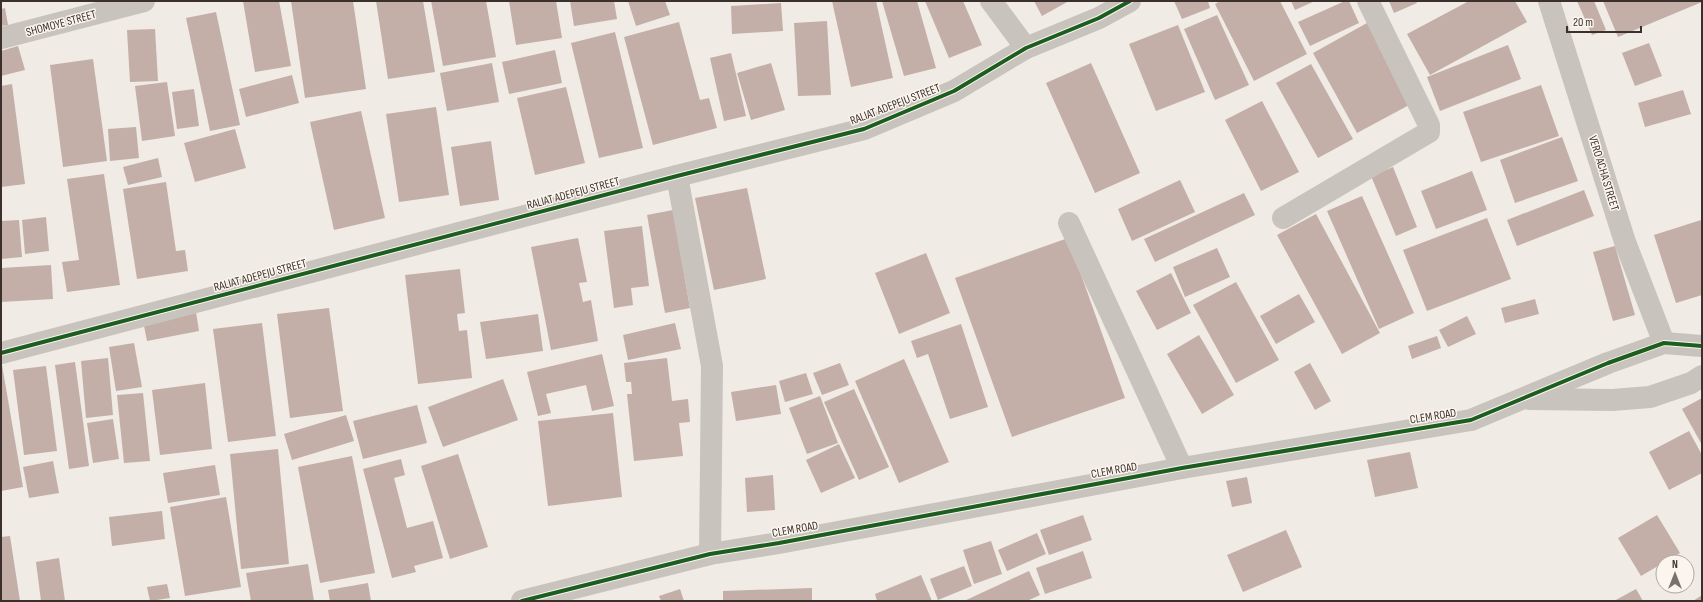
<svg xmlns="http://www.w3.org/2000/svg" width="1703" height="602" font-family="'Sofia Sans Condensed',sans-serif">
<rect width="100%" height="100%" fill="#f0ebe5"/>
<g fill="#c3afa7">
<path d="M243,1H279L291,66L255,72Z"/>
<path d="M291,1H353L366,89L305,98Z"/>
<path d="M376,1H423L435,72L388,79Z"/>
<path d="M431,1H486L496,57L443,66Z"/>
<path d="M509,1H556L562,38L516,45Z"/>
<path d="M570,1H614L617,19L574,26Z"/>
<path d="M628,1H665L670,15L636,26Z"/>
<path d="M832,1H876L893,78L851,87Z"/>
<path d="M882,1H917L936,68L904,76Z"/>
<path d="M925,1H963L982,45L949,58Z"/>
<path d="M1034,1H1069L1042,16Z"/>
<path d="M1174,1H1208L1210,8L1182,19Z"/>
<path d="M1220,1H1280L1307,54L1254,81L1215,4Z"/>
<path d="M1291,1H1315L1295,10Z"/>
<path d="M1345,1H1349L1359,23L1310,46L1298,22Z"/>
<path d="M1389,1H1416L1417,3L1394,13Z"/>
<path d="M1469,1H1515L1527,22L1430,75L1407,34Z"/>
<path d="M1577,1H1594L1606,30L1592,35Z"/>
<path d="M1603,1H1702V2L1618,37Z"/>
<path d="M781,3L783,31L732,34L731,6Z"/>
<path d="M5,8L8,25L1,26V9Z"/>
<path d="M216,12L240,125L210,131L186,18Z"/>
<path d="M1217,15L1249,85L1215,100L1184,29Z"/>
<path d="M827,21L831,95L798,96L794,23Z"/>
<path d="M679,22L700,100L709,98L717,128L653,145L624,37Z"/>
<path d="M1367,23L1411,104L1357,133L1313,53Z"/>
<path d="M1178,25L1205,92L1156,111L1129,44Z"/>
<path d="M155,29L158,81L130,82L127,30Z"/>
<path d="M615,32L643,148L599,158L571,43Z"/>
<path d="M1649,43L1662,76L1635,86L1622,53Z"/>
<path d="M1508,45L1521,79L1440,111L1427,77Z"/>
<path d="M18,46L25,70L1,76V51Z"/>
<path d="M555,50L562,83L509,94L502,62Z"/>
<path d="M731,53L746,116L724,121L710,58Z"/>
<path d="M93,59L107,161L63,167L50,65Z"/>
<path d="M492,63L499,102L447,111L440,73Z"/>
<path d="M771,63L785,110L751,120L737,73Z"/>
<path d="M1091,63L1140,173L1095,193L1046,83Z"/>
<path d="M1311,64L1353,139L1318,158L1276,83Z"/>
<path d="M292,75L299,103L246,117L239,89Z"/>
<path d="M167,82L175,136L142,141L135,86Z"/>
<path d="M12,84L25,184L1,187V86Z"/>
<path d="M1541,85L1559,136L1481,162L1463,112Z"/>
<path d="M566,87L585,163L535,175L517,98Z"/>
<path d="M194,89L199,126L177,129L172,92Z"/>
<path d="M1683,90L1691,114L1645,127L1638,103Z"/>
<path d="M1262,101L1299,172L1261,191L1225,120Z"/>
<path d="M436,107L449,195L399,202L386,114Z"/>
<path d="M361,111L385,218L334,230L310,122Z"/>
<path d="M136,127L139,158L110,161L108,129Z"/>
<path d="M235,129L246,168L195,182L184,143Z"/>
<path d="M1562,137L1578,181L1515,203L1500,160Z"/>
<path d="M491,141L499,200L460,206L451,147Z"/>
<path d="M158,158L162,177L128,185L123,167Z"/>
<path d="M1393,167L1417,227L1396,236L1371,176Z"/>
<path d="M1472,171L1487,210L1436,229L1421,191Z"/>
<path d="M104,174L120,285L67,292L62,262L79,260L67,179Z"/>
<path d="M1180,180L1195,212L1132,241L1118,209Z"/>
<path d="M166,182L176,251L185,250L188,271L137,279L123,189Z"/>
<path d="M747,188L766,279L714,290L695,198Z"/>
<path d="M1584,190L1594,216L1517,246L1507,220Z"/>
<path d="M1244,193L1255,215L1155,262L1144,239Z"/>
<path d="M1362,196L1414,313L1379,329L1327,211Z"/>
<path d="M673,210L690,308L665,313L647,215Z"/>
<path d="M1316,214L1380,333L1342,354L1277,235Z"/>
<path d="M46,217L49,251L25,254L22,220Z"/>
<path d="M1487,218L1511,279L1427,311L1403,250Z"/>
<path d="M19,220L22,257L1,259V221Z"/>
<path d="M1701,220L1702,295L1676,303L1654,235Z"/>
<path d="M642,226L649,286L631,288L633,305L614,308L604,231Z"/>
<path d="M578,238L587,282L579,283L583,302L591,300L598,341L551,350L531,247Z"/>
<path d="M1068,238L1125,398L1012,437L955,278Z"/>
<path d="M1615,246L1635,315L1613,321L1593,252Z"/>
<path d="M1217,248L1230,277L1185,297L1173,267Z"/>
<path d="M926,253L950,313L899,334L875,273Z"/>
<path d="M51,265L53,299L1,302V268Z"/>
<path d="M460,269L465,313L457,314L459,331L467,330L472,378L418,384L405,275Z"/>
<path d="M1171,273L1191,313L1157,330L1136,291Z"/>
<path d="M1236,282L1279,360L1236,383L1193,305Z"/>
<path d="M1299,294L1315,322L1276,344L1260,316Z"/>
<path d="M1535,299L1539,314L1505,323L1501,308Z"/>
<path d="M329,308L343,411L290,418L277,314Z"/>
<path d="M196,312L199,331L147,341L143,321Z"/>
<path d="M538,314L543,351L486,359L480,322Z"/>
<path d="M1467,316L1476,334L1448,347L1439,330Z"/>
<path d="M262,323L276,436L228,442L213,329Z"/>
<path d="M675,323L681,349L628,360L623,335Z"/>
<path d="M961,324L988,407L950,419L928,354L917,358L911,341Z"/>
<path d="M1199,335L1234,395L1202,414L1167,354Z"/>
<path d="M1437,336L1441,348L1412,359L1408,346Z"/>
<path d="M134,343L142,387L116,391L109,347Z"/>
<path d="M602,354L614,406L592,411L586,385L546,394L551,413L538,416L527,372Z"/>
<path d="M108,358L113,415L86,418L81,361Z"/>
<path d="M667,358L672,401L688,399L690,422L679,423L683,456L634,461L627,394H632L631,382H626L624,363Z"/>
<path d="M904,359L949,462L899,483L855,381Z"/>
<path d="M75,362L89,466L69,469L55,365Z"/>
<path d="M840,363L849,385L822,395L813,373Z"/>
<path d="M1310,363L1331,401L1315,410L1294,372Z"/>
<path d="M2,365L23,487L1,491V366Z"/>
<path d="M46,366L57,451L24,455L13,370Z"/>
<path d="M806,373L813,394L785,402L779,381Z"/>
<path d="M503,379L518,420L443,447L428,407Z"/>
<path d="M205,383L212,449L160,455L152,390Z"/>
<path d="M776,385L781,414L736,421L731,392Z"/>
<path d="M854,389L889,467L859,480L824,402Z"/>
<path d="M143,393L150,461L124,463L117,395Z"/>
<path d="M820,396L838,443L807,454L789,408Z"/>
<path d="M1702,398V445L1682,409Z"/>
<path d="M417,405L427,443L363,459L353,421Z"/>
<path d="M613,413L622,497L548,506L538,421Z"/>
<path d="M346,415L354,441L292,460L284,434Z"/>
<path d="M113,419L119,459L93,463L87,423Z"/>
<path d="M1689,431L1702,455V473L1669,490L1649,452Z"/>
<path d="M839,444L855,478L821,493L806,460Z"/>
<path d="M278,449L289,564L241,569L230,454Z"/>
<path d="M1410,452L1418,488L1375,497L1367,460Z"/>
<path d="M458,454L488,547L450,559L421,466Z"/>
<path d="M352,456L375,573L320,583L298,467Z"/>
<path d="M401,459L405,475L394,478L407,528L433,521L443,558L414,566L416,572L392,578L363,469Z"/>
<path d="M53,461L59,493L29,498L23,467Z"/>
<path d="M215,465L220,495L168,503L163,473Z"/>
<path d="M773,475L775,510L747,512L745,478Z"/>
<path d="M1247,477L1252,503L1232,507L1226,481Z"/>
<path d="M226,497L241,587L185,596L170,507Z"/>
<path d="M162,511L165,539L112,546L109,517Z"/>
<path d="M1083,515L1092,540L1049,555L1040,530Z"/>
<path d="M1657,515L1680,553L1641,576L1618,538Z"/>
<path d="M1286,530L1302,567L1243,592L1227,555Z"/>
<path d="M1037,533L1046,554L1007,571L998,550Z"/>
<path d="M10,536L20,601H1V537Z"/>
<path d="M991,541L1002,574L974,584L963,550Z"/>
<path d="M1083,551L1092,578L1045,594L1036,568Z"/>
<path d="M59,558L65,601H41L36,562Z"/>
<path d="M308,564L314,601H251L246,573Z"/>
<path d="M964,566L972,586L938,600L930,579Z"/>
<path d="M1029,571L1040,595L1027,601H964Z"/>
<path d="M921,575L932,601H877L875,594Z"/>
<path d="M368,583L371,601H330L328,590Z"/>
<path d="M167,584L170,598L150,601L147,587Z"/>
<path d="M812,588V601H723V591Z"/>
<path d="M680,589L684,601H661L659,596Z"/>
<path d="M1636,589L1643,601H1614Z"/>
<path d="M1702,595V601H1693Z"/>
</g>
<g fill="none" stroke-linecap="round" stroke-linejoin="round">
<g stroke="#c9c3be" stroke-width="22">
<path d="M991,1L1026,48"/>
<path d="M1549,1L1625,242L1664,343"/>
<path d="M1,38L144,1"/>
<path d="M677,176L712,366L710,554"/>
<path d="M1283,218L1429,132V125L1368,1"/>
<path d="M1069,223L1182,468"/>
<path d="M1,353L677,176L864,129L954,91L1026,48L1099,18L1130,1"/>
<path d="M1529,399L1612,400L1650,397L1691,383L1702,376"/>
<path d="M522,601L710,554L779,543L1182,468L1471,420L1608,363L1664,343L1702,346"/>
</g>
<defs>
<g id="cycleway">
<path d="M1,353L677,176L864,129L954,91L1026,48L1099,18L1130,1"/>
<path d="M522,601L710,554L779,543L1182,468L1471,420L1608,363L1664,343L1702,346"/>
</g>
</defs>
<use href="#cycleway" stroke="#fbf5ee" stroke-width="6"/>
<use href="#cycleway" stroke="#1b5e20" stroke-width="4"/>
</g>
<g text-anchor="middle" stroke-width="3" stroke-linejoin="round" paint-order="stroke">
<g font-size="12" fill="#3b302b" stroke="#fbf5ee">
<text transform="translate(61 23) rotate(-15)" y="4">SHOMOYE STREET</text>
<text transform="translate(895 104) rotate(-21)" y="4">RALIAT ADEPEJU STREET</text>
<text transform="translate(1604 173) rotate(73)" y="4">VERO ACHA STREET</text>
<text transform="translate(573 193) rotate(-15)" y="4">RALIAT ADEPEJU STREET</text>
<text transform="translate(260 275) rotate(-15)" y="4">RALIAT ADEPEJU STREET</text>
<text transform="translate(1433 416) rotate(-9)" y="4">CLEM ROAD</text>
<text transform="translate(1114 470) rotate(-10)" y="4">CLEM ROAD</text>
<text transform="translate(795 529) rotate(-10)" y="4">CLEM ROAD</text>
</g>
</g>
<rect width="1703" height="602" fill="none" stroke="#3b302b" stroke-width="4"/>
<g transform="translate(1675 574)"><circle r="19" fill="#fbf5ee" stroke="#aea6a0"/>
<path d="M0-3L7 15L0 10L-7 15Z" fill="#7a716c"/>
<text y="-6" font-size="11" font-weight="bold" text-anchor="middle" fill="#3b302b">N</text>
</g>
<path d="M1567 26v6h74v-6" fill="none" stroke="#3b302b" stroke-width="2"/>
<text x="1573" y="26" font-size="12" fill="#3b302b" stroke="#fbf5ee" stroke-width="3" paint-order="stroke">20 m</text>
</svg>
